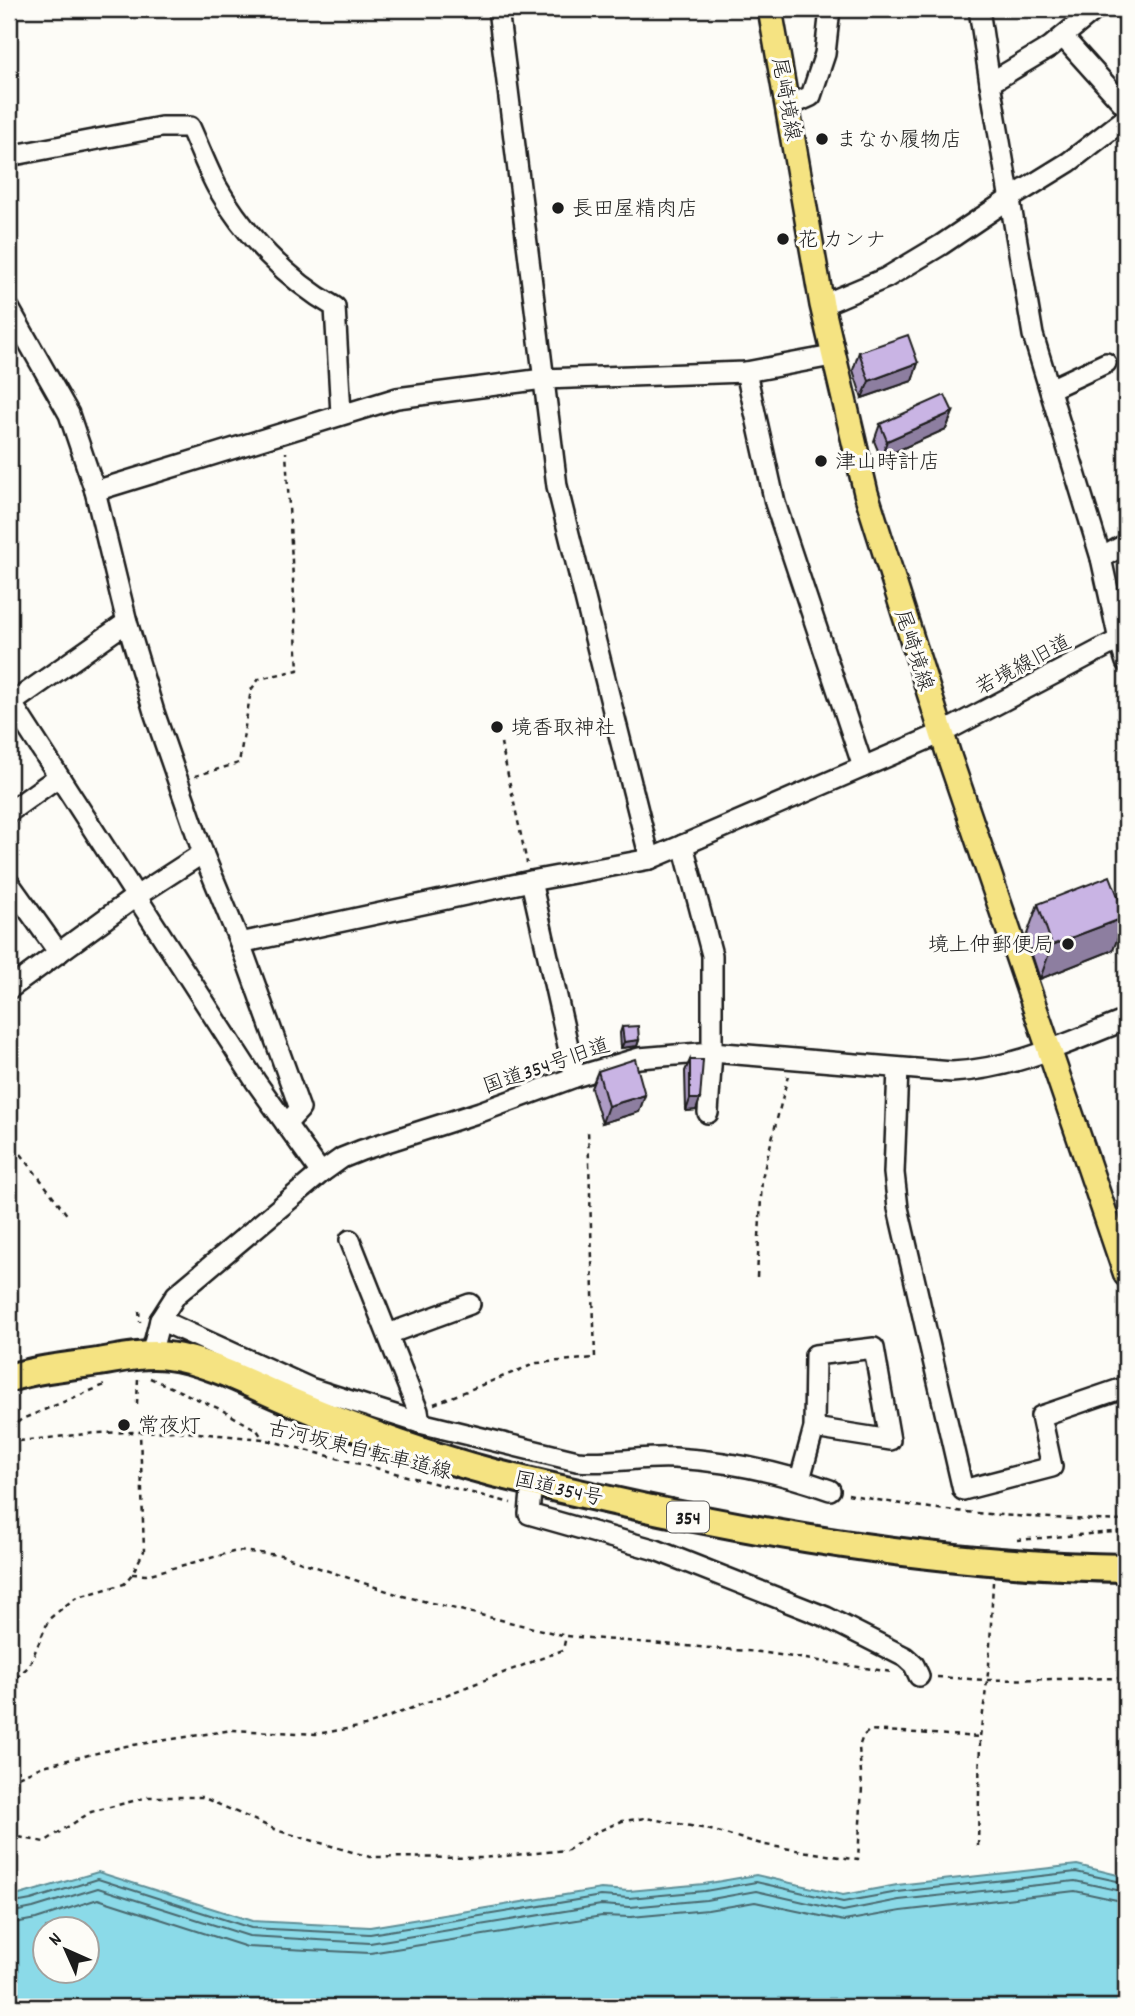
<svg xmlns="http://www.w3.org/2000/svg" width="1135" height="2016" font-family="Dekko,'Klee One',sans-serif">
<rect width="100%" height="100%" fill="#fdfcf7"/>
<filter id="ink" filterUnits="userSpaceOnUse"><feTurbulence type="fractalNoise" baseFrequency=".0143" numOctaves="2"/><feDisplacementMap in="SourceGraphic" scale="14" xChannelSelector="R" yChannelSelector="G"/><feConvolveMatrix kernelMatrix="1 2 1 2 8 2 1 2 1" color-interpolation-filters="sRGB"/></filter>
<g filter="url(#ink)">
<path fill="#8bdae8" stroke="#5f8e96" stroke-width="2" fill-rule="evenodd" d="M1077,1865L1126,1877V2007H9V1898L98,1872L252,1921L370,1927L601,1889L629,1891L704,1884L756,1875L843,1895L897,1885ZM46,1928H88V1970H46Z"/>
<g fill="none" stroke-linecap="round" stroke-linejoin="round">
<g stroke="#48686e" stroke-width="2">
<path d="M9,1904L31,1900L98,1879L251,1928L370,1934L601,1896L629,1898L705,1891L756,1882L843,1902L898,1892L1076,1872L1126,1883"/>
<path d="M9,1913L33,1908L98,1888L249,1936L370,1943L601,1905L630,1907L706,1900L756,1891L843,1911L899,1900L1075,1881L1126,1892"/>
<path d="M9,1924L36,1919L98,1899L247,1947L370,1953L602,1916L631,1917L708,1910L755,1902L844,1921L901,1911L1075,1891L1126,1902"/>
</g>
<defs>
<g id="minor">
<path d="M498,9L557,486L650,859"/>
<path d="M979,9L990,83L1033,335L1101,558L1119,640L1126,662"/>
<path d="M1063,37L1126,107"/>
<path d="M990,83L1050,47L1096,9"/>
<path d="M789,106L811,96L825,54L830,9"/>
<path d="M9,156L161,127H190C199,147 207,168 217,187C244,234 287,280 335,307L341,414"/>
<path d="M822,305L886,278L941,245L1009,199L1069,162L1126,118"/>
<path d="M9,308L69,414L95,491L127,622L154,712L203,853L135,897L9,989"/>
<path d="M746,372L775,503L863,767"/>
<path d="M1050,389L1106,363"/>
<path d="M95,491L397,398L543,379L746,372L832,356"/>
<path d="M1101,558L1126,544"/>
<path d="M9,699L256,1082L321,1173"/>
<path d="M9,705L127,622"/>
<path d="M9,812L58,777"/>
<path d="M683,845L712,955V1052L708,1113"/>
<path d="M203,853L240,943L300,1109L286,1124"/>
<path d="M9,883L59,953"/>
<path d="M240,943L531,881"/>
<path d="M898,1068L894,1173L898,1208L963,1490L1052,1467L1041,1416L1126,1387"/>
<path d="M575,1077L531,881L650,859L683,845L942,733L1126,636"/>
<path d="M350,1240L418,1411L420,1423"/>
<path d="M160,1320L310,1388L420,1423L577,1461C610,1464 642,1456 675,1458C728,1461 780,1472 830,1490"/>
<path d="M388,1334L470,1304"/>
<path d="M151,1355L160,1320L176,1295L321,1173L342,1158L362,1150L480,1112L575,1077L639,1058L712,1052L952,1072C1014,1069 1069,1042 1126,1020"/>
<path d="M800,1479L814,1428L815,1355L874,1348L890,1440L814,1428"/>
<path d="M532,1481L529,1514L656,1550L826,1617L905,1657L914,1665L919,1676"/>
</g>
<path id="major" d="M770,9L822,305L866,493L950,759L1126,1275"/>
<path id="highway" d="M9,1378C38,1369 69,1366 99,1362C122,1358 145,1353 168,1356C209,1361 255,1387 292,1402C358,1430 425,1455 494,1473C701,1524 913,1565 1126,1568"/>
</defs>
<use href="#minor" stroke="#1c1c1c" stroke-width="24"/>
<use href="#major" stroke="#1c1c1c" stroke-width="28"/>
<use href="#highway" stroke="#1c1c1c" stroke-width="32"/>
<g stroke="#1c1c1c" stroke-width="2.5" stroke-dasharray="5 5" stroke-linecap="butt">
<path d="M501,743L527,863"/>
<path d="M195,776L239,763L251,690L259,679L298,670L286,452"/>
<path d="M9,1138L68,1216"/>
<path d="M757,1277L762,1178L788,1076"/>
<path d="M139,1311L140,1322"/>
<path d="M150,1378L222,1410L257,1430L263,1439"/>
<path d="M137,1404L138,1377"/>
<path d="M434,1404L537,1363L595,1358L588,1129"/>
<path d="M9,1429L22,1419L107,1384"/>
<path d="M9,1442L96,1433L176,1431L263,1439L511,1503"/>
<path d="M848,1494C939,1514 1034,1518 1126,1521"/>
<path d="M1017,1540L1126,1531"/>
<path d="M132,1574L146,1575L237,1551L281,1555L399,1595L566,1636L759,1652L892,1672"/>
<path d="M937,1677L986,1680L1126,1678"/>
<path d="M9,1685L29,1666L49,1619L75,1598L124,1584L132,1574L144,1551L140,1432"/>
<path d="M9,1781L43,1766L126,1746L233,1730L316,1734L365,1726L563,1650L566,1636"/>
<path d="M9,1835L44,1842L91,1812L148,1797H202L279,1831L370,1857L482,1858L568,1850L592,1834L622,1821L646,1818L707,1829L765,1845L858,1860L862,1787L859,1747L863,1736L870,1730L980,1737"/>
<path d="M978,1846L980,1737L989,1665L993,1582"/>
</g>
<use href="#minor" stroke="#fdfcf7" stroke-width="19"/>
<use href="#major" stroke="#f5e382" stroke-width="23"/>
<use href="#highway" stroke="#f5e382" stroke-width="26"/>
</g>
<g fill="#ad9bc4" stroke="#1c1c1c" stroke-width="2">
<path d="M859,352L918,363L912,381L862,398L853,370Z"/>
<path d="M953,412L946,429L881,458L874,441L880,424Z"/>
<path d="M1038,904L1126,917L1113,950L1040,979L1026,937Z"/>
<path d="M622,1027L639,1040L637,1046L621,1048L620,1033Z"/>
<path d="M690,1060L696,1110L686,1111L685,1071Z"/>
<path d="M598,1071L645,1095L639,1112L602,1123L591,1088Z"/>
<path d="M1126,1485V1514L1120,1500Z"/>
</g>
<g fill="#8d7ea0" stroke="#1c1c1c" stroke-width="2">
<path d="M918,363L912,381L862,398L869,381Z"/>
<path d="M953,412L946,429L881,458L887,441Z"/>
<path d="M1126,917L1113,950L1040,979L1052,945Z"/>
<path d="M639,1040L637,1046L621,1048L624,1042Z"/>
<path d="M645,1095L639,1112L602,1123L608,1106Z"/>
<path d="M690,1099H700L696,1110L686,1111Z"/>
</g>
<g fill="#c9b4e4" stroke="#1c1c1c" stroke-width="2">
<path d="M908,335L918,363L869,381L859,352Z"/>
<path d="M945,395L953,412L887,441L880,424Z"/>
<path d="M1110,876L1126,917L1052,945L1038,904Z"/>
<path d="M638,1026L639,1040L624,1042L622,1027Z"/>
<path d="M635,1059L645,1095L608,1106L598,1071Z"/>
<path d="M690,1060H703L700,1099H690Z"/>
</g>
</g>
<g fill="#1c1c1c" stroke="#fdfcf7" stroke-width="2.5">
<circle cx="822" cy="139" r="7"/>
<circle cx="558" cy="208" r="7"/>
<circle cx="783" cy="239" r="7"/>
<circle cx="821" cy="461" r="7"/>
<circle cx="497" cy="727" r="7"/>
<circle cx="1068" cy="944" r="7"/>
<circle cx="124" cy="1425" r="7"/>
</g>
<g text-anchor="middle" stroke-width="6" stroke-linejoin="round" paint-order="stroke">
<rect fill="#fdfcf7" stroke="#605f5e" stroke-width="2" x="667" y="1501.5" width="42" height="31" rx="5"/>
<g font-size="19" font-weight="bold" fill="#1c1c1c">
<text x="688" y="1524">354</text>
</g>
<g font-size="21" fill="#1c1c1c" stroke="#fdfcf7">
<text transform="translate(787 99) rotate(80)" y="7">尾崎境線</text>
<text transform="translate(915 650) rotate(72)" y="7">尾崎境線</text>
<text transform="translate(1023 664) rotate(-28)" y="7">若境線旧道</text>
<text transform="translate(546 1065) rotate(-19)" y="7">国道354号旧道</text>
<text transform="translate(360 1449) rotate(14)" y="7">古河坂東自転車道線</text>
<text transform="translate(559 1488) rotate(13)" y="7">国道354号</text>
</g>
<g font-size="21" fill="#1c1c1c" stroke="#fdfcf7" text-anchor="start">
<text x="836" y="146">まなか履物店</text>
<text x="572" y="215">長田屋精肉店</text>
<text x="797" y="246">花 カンナ</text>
<text x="835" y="468">津山時計店</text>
<text x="511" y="734">境香取神社</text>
<text x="1054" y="951" text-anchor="end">境上仲郵便局</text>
<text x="138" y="1432">常夜灯</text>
</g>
</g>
<rect width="1135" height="2016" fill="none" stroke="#fdfcf7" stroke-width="35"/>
<rect x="18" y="18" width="1100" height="1981" fill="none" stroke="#1c1c1c" stroke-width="2.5" filter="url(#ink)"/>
<g transform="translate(66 1950) rotate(315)"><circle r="33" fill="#fdfcf7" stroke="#a3a29f" stroke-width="2"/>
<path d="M0-5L12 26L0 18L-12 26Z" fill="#1c1c1c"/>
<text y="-10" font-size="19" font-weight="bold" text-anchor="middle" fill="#1c1c1c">N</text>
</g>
</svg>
